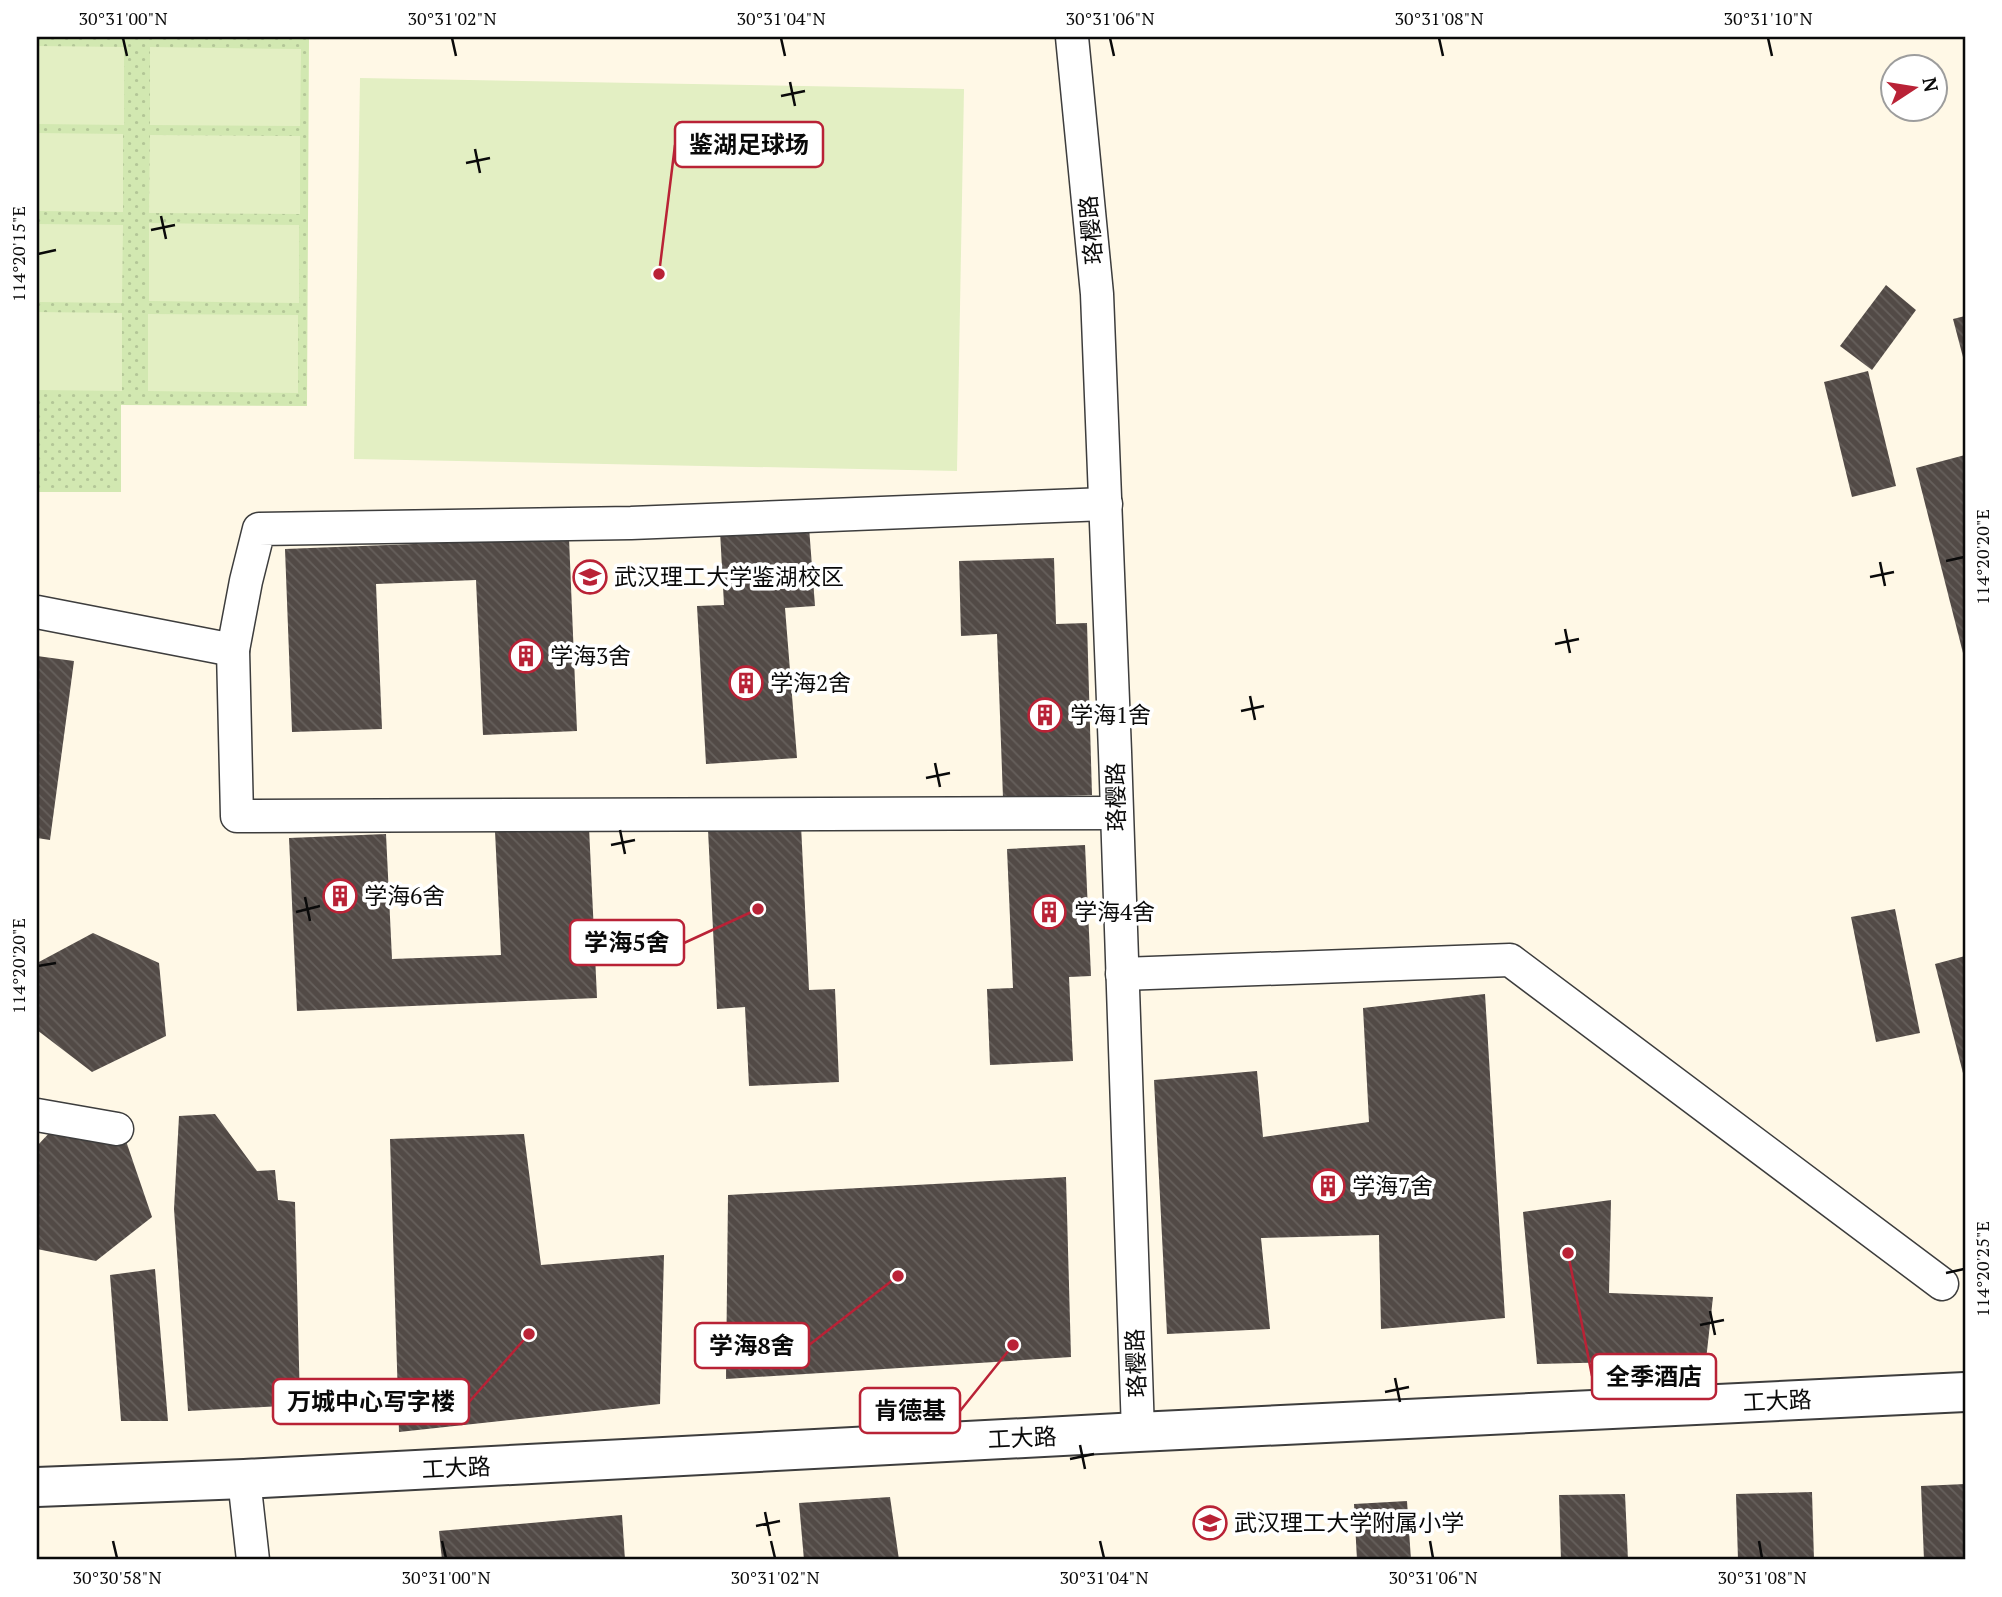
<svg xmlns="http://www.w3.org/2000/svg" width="2002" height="1597" font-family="'PT Serif','Noto Sans SC',serif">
<defs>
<pattern id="grass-dots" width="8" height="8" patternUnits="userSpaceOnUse" patternTransform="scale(1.75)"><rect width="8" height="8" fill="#d2e8b1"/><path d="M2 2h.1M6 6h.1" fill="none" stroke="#b3c697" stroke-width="1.8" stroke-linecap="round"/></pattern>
<pattern id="building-back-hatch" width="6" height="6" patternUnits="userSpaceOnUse" patternTransform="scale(1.75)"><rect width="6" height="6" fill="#524a46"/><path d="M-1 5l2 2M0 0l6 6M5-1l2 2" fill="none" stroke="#66605c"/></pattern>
</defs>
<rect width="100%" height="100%" fill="#fff8e6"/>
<path fill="url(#grass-dots)" d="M37,37H309L307,406L121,405V492H37Z"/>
<g fill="#e3efc3">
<path d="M37,46L124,47V125L37,124Z"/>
<path d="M150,47L301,49L300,126L150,125Z"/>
<path d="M360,78L964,89L957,471L354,459Z"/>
<path d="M37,133L123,134V212L37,211Z"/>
<path d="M150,135L300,136V214L149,213Z"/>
<path d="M149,223L299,225V303L149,301Z"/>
<path d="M37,224L123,225L122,303L37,302Z"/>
<path d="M37,312L122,313V391L37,390Z"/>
<path d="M148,314L298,315V393L148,391Z"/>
</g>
<g fill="url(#building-back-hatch)">
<path d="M1886,285L1916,310L1872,370L1840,346Z"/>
<path d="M1965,316V361H1964L1953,319Z"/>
<path d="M1868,371L1896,486L1852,497L1824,382Z"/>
<path d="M1965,455V657H1964L1916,468Z"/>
<path d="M809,527L815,606L785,608L797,758L706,764L697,606L724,605L720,531Z"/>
<path d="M569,538L577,731L483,735L476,580L376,584L382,729L292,732L285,549Z"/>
<path d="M1054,558L1056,624L1087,623L1092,795L1003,798L997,634L961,636L959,561Z"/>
<path d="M37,656L74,661L50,840L37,838Z"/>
<path d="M801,825L809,990L835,989L839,1082L749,1086L745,1007L717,1009L708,830Z"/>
<path d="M589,827L597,998L297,1011L289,838L386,834L392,959L501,955L495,831Z"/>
<path d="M1085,845L1091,976L1069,977L1073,1061L990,1065L987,989L1013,988L1007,849Z"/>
<path d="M1895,909L1920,1033L1876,1042L1851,917Z"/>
<path d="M93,933L159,963L166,1036L92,1072L37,1030V963Z"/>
<path d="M1965,956V1077H1964L1935,964Z"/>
<path d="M1485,994L1505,1318L1381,1329L1379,1235L1261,1238L1270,1329L1167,1334L1154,1080L1257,1071L1263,1137L1369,1122L1363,1008Z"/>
<path d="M215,1114L257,1171L275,1170L278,1200L295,1202L300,1405L188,1411L174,1209L179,1116Z"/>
<path d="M53,1129L126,1141L152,1217L96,1261L37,1249V1146Z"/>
<path d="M524,1134L541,1265L664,1255L660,1404L399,1432L390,1139Z"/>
<path d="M1066,1177L1071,1357L726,1379L728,1195Z"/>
<path d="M1611,1200L1609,1293L1713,1297L1706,1360L1537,1364L1523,1212Z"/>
<path d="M155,1269L168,1421H121L110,1275Z"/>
<path d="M1965,1484V1560H1924L1921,1486Z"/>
<path d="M1812,1492L1814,1560H1738L1736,1494Z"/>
<path d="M1625,1494L1628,1560H1561L1559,1495Z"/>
<path d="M890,1497L899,1560H804L799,1503Z"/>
<path d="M1407,1501L1411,1560H1357L1354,1504Z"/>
<path d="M622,1515L625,1560H442L439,1531Z"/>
</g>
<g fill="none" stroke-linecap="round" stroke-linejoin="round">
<defs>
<g id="minor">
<path d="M1072,37L1097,294L1115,752L1138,1432"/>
<path d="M37,612L233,650L246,581L259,529L631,523L1106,504"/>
<path d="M233,650L237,816L1116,813"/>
<path d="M1122,974L1510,960L1942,1284"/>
<path d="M37,1115L117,1129"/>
<path d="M244,1479L253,1560"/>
</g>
<path id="tertiary" d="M37,1487L244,1479L1138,1432L1965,1392"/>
</defs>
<use href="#minor" stroke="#3d3d3d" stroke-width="35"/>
<use href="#tertiary" stroke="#3d3d3d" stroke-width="42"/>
<use href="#minor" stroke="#fff" stroke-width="32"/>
<use href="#tertiary" stroke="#fff" stroke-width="38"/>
</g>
<path fill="none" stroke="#0a0a0a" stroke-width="2.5" d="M123,38L127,56M452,38L456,56M781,38L785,56M1110,38L1114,56M1439,38L1443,56M1768,38L1772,56M790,82L795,106M781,96L805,91M475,149L480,173M466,163L490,158M161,216L166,239M151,230L175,225M38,254L56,250M1946,561L1964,557M1880,562L1885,586M1870,577L1894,572M1565,629L1570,653M1555,644L1579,639M1250,696L1255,720M1241,711L1264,706M935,763L940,787M926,778L950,773M620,830L625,854M611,845L635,840M305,897L310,921M296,912L320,906M38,966L56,963M1946,1273L1964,1269M1710,1311L1715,1335M1700,1325L1724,1320M1395,1378L1400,1402M1385,1392L1409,1387M1080,1445L1085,1469M1070,1459L1094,1454M765,1512L770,1536M756,1526L780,1521M113,1541L117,1558M442,1541L446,1558M771,1541L775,1558M1100,1541L1104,1558M1430,1541L1433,1558M1759,1541L1762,1558"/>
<defs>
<symbol id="university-ring" viewBox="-11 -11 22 22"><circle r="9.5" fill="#fff" stroke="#b92236" stroke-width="1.5"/><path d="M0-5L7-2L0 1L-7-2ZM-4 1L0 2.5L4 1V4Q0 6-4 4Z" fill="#b92236"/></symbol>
<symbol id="building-ring" viewBox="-11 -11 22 22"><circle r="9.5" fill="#fff" stroke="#b92236" stroke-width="1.5"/><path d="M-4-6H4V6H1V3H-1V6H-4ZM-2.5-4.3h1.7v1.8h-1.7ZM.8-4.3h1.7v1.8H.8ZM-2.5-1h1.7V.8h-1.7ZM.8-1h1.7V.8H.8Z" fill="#b92236"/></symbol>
<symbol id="school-ring" viewBox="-11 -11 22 22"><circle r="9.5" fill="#fff" stroke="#b92236" stroke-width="1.5"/><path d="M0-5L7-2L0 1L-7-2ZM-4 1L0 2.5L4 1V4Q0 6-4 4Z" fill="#b92236"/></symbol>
</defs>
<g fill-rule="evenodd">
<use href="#university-ring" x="571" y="558" width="38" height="38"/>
<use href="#building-ring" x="507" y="637" width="38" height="38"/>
<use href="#building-ring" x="727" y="664" width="38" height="38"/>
<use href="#building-ring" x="1026" y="696" width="38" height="38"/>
<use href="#building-ring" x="321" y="877" width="38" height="38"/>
<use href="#building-ring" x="1030" y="893" width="38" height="38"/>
<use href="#building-ring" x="1309" y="1167" width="38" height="38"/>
<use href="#school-ring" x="1191" y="1504" width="38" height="38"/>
</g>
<g text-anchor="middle" stroke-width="7" stroke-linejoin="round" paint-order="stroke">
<g font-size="23" fill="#0a0a0a" stroke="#fff">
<text transform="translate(1091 230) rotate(-95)" y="8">珞樱路</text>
<text transform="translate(1116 797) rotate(-91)" y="8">珞樱路</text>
<text transform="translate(1136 1363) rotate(-92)" y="8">珞樱路</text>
<text transform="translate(1777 1401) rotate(-3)" y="8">工大路</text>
<text transform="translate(1022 1438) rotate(-3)" y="8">工大路</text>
<text transform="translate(456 1468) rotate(-3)" y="8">工大路</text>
</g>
<g font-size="23" fill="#0a0a0a" stroke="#fff" text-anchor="start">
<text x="614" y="585">武汉理工大学鉴湖校区</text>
<text x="550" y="664">学海3舍</text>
<text x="770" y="691">学海2舍</text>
<text x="1070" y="723">学海1舍</text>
<text x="364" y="904">学海6舍</text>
<text x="1074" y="920">学海4舍</text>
<text x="1352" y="1194">学海7舍</text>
<text x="1234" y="1531">武汉理工大学附属小学</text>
</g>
</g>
<path fill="none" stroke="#b92236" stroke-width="2.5" d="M659 274L675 145M758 909L684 943M898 1276L809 1345M1568 1253L1592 1376M529 1334L469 1402M1013 1345L960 1411"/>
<g fill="#b92236" stroke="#fff" stroke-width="2.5">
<circle cx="659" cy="274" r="7"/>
<circle cx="758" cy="909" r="7"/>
<circle cx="898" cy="1276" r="7"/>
<circle cx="1568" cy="1253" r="7"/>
<circle cx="529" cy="1334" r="7"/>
<circle cx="1013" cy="1345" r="7"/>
</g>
<g fill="#fff" stroke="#b92236" stroke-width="2.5">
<rect x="675" y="122" width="148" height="45" rx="7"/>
<rect x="570" y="920" width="114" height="45" rx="7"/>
<rect x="695" y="1323" width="114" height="45" rx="7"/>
<rect x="1592" y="1354" width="124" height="45" rx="7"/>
<rect x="273" y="1379" width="196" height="45" rx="7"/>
<rect x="860" y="1388" width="100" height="45" rx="7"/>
</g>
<g font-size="24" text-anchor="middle" font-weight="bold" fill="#0a0a0a">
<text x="749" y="153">鉴湖足球场</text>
<text x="627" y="951">学海5舍</text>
<text x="752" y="1354">学海8舍</text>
<text x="1654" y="1385">全季酒店</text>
<text x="371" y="1410">万城中心写字楼</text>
<text x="910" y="1419">肯德基</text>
</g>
<rect width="2002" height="1597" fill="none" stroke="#ffffff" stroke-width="77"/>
<g transform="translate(1914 88) rotate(78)"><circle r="33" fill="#ffffff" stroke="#9d9d9d" stroke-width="2"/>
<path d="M0-5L12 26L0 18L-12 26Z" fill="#b92236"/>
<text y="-10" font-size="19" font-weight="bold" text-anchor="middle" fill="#0a0a0a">N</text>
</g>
<rect x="38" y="38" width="1926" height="1520" fill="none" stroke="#0a0a0a" stroke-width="2.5"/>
<g font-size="18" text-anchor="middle" fill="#0a0a0a">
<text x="123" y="25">30°31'00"N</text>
<text x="452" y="25">30°31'02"N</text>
<text x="781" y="25">30°31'04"N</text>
<text x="1110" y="25">30°31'06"N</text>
<text x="1439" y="25">30°31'08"N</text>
<text x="1768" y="25">30°31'10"N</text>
<text transform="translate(19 254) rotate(-90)" y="6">114°20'15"E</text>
<text transform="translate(1983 557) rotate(-90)" y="6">114°20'20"E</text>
<text transform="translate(19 966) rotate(-90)" y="6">114°20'20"E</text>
<text transform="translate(1983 1269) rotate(-90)" y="6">114°20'25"E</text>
<text x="117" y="1584">30°30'58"N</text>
<text x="446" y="1584">30°31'00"N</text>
<text x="775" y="1584">30°31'02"N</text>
<text x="1104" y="1584">30°31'04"N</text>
<text x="1433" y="1584">30°31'06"N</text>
<text x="1762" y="1584">30°31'08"N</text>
</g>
</svg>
